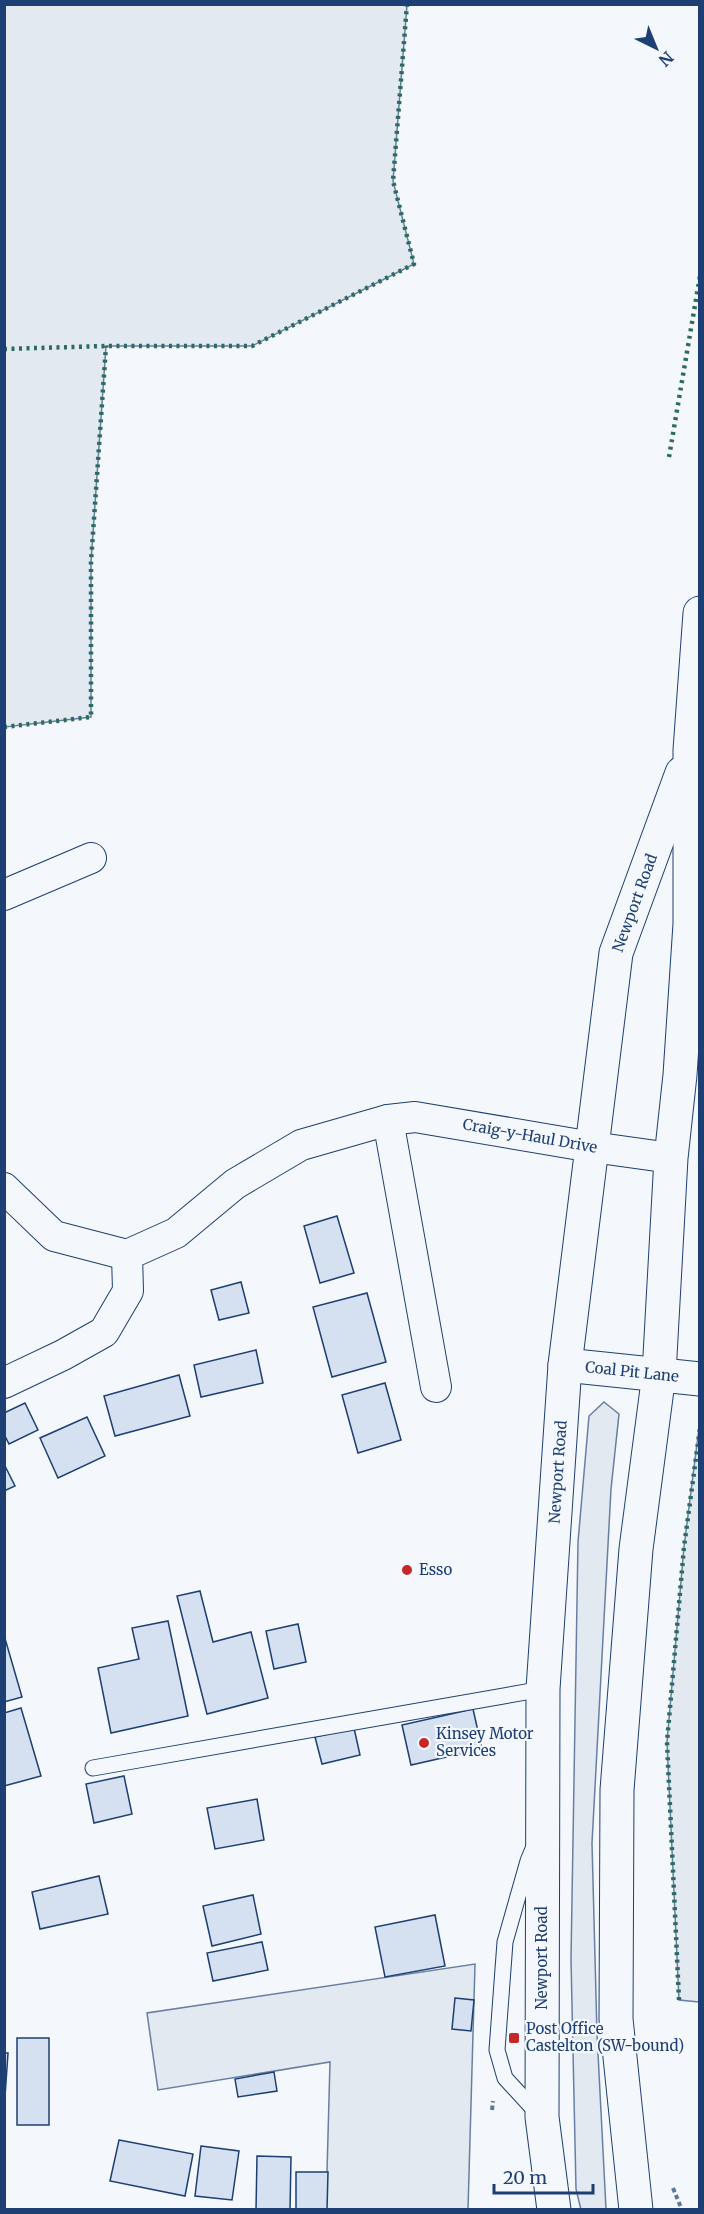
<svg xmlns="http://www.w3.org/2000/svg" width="704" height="2214" font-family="Merriweather,serif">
<rect width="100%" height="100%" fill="#f4f7fb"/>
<g fill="#e3e9f0" stroke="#687fa3" stroke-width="1.5">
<path d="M4,5H407L393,181L414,264L252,346H106L91,562V717L5,727Z"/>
<path d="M604,1402L619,1414L611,1489L592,1843L597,2034L606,2209L581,2210L576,2189L571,1959L578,1542L589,1416Z"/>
<path d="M699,1428L700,2002H699L679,2000L667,1742L684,1547Z"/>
<path d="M475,1964L468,2209H326L330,2062L158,2090L147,2013Z"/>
</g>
<g fill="#d5e0f0" stroke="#1d3f73" stroke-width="1.5">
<path d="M337,1216L354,1273L320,1283L304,1226Z"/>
<path d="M241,1282L249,1313L219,1320L211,1290Z"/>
<path d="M367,1293L386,1362L332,1377L313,1307Z"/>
<path d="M256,1350L263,1383L201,1397L194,1365Z"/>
<path d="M179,1375L190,1416L115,1436L104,1396Z"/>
<path d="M385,1383L401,1440L358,1453L342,1395Z"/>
<path d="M25,1403L38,1430L9,1444L4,1434V1413Z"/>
<path d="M87,1417L105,1456L58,1478L40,1438Z"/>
<path d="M4,1464L15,1486L4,1491Z"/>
<path d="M200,1591L213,1642L251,1632L268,1698L207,1714L177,1596Z"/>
<path d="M168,1621L188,1716L111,1733L98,1668L139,1659L132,1628Z"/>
<path d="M298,1624L306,1662L274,1669L266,1631Z"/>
<path d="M4,1635L22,1697L4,1702Z"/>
<path d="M21,1708L41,1776L4,1786V1713Z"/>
<path d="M473,1709L482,1749L411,1765L402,1725Z"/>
<path d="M354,1728L360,1755L322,1764L315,1737Z"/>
<path d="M124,1776L132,1814L94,1823L86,1784Z"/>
<path d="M257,1799L264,1840L215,1849L207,1808Z"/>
<path d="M99,1876L108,1914L40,1929L32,1892Z"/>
<path d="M253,1895L261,1934L212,1946L203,1906Z"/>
<path d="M435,1915L445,1966L385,1977L375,1927Z"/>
<path d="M262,1942L268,1970L213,1981L207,1953Z"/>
<path d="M455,1998L474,2000L471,2031L452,2029Z"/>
<rect x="17" y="2038" width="32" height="87"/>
<path d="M4,2053H8L5,2097H4Z"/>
<path d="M274,2072L277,2091L238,2097L235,2079Z"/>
<path d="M119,2140L193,2154L185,2196L110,2181Z"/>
<path d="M201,2146L239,2151L232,2200L195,2196Z"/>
<path d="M257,2156L291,2157L290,2210H256Z"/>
<path d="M296,2172H328L327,2210H296Z"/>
</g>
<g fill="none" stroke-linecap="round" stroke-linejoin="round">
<defs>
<g id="lane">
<path d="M93,1768L543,1689"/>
<path d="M533,1849L528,1861L505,1942L497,2050L505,2078L539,2115"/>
</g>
<g id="street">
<path d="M4,895L91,858"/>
<path d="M388,1120L436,1387"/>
<path d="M4,1188L54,1236L127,1255"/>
<path d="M4,1383L63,1355L104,1332L128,1291L127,1255L176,1233L235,1184L301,1145L388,1120L415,1117L592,1147L671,1158"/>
</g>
<path id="secondary" d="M565,1365L700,1379"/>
<g id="primary">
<path d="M554,2210L542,2117L543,1689L565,1365L616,953L682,773"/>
<path d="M636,2210L616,2019L617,1790L636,1549L659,1374L671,1158L680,1075L690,924V750L700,613"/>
</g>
</defs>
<use href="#lane" stroke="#1d3f73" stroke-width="17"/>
<use href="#street" stroke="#1d3f73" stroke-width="32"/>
<use href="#secondary" stroke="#1d3f73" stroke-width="35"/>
<use href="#primary" stroke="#1d3f73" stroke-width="35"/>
<g stroke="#5e769c" stroke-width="4" stroke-dasharray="4.5 3" stroke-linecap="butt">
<path d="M492,2110L493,2101"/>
<path d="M673,2188L682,2210"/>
</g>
<use href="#lane" stroke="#f4f7fb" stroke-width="15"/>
<use href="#street" stroke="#f4f7fb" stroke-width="30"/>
<use href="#secondary" stroke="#f4f7fb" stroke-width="33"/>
<use href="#primary" stroke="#f4f7fb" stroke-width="33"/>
<g stroke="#2c6c60" stroke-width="4.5" stroke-dasharray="3 4.5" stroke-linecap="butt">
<path d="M4,349L106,346H252L414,264L393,181L407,4"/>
<path d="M669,457L700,276"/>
<path d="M4,727L91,717V562L106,346"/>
<path d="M679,2000L667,1742L684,1547L700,1428"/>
</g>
</g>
<g fill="#c62828" stroke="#f4f7fb" stroke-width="2">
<circle cx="407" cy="1570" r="6"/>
<circle cx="424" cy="1743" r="6"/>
<rect x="508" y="2032" width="12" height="12" rx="3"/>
</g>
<g text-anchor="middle" stroke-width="4.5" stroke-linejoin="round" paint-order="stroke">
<g font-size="15" fill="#1d3f73" stroke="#f4f7fb">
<text transform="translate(635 903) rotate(-70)" y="5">Newport Road</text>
<text transform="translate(530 1136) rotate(10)" y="5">Craig-y-Haul Drive</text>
<text transform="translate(632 1372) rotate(6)" y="5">Coal Pit Lane</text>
<text transform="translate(558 1472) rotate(-86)" y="5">Newport Road</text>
<text transform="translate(542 1958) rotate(-90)" y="5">Newport Road</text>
</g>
<g font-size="15" fill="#1d3f73" stroke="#f4f7fb" text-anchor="start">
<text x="419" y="1575">Esso</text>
<text x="436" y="1739">Kinsey Motor<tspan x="436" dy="17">Services</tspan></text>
<text x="526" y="2034">Post Office<tspan x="526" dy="17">Castelton (SW-bound)</tspan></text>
</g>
</g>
<rect width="704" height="2214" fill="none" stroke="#1d3f73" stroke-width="12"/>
<g transform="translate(656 48) rotate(137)" stroke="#f4f7fb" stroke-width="4.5" paint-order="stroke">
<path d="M0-4.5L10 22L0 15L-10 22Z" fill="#1d3f73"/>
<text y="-9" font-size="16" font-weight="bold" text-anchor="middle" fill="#1d3f73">N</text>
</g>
<path d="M494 2184v9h99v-9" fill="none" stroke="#1d3f73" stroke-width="3"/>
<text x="503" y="2184" font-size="18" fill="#1d3f73" stroke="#f4f7fb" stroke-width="4.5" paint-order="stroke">20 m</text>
</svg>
